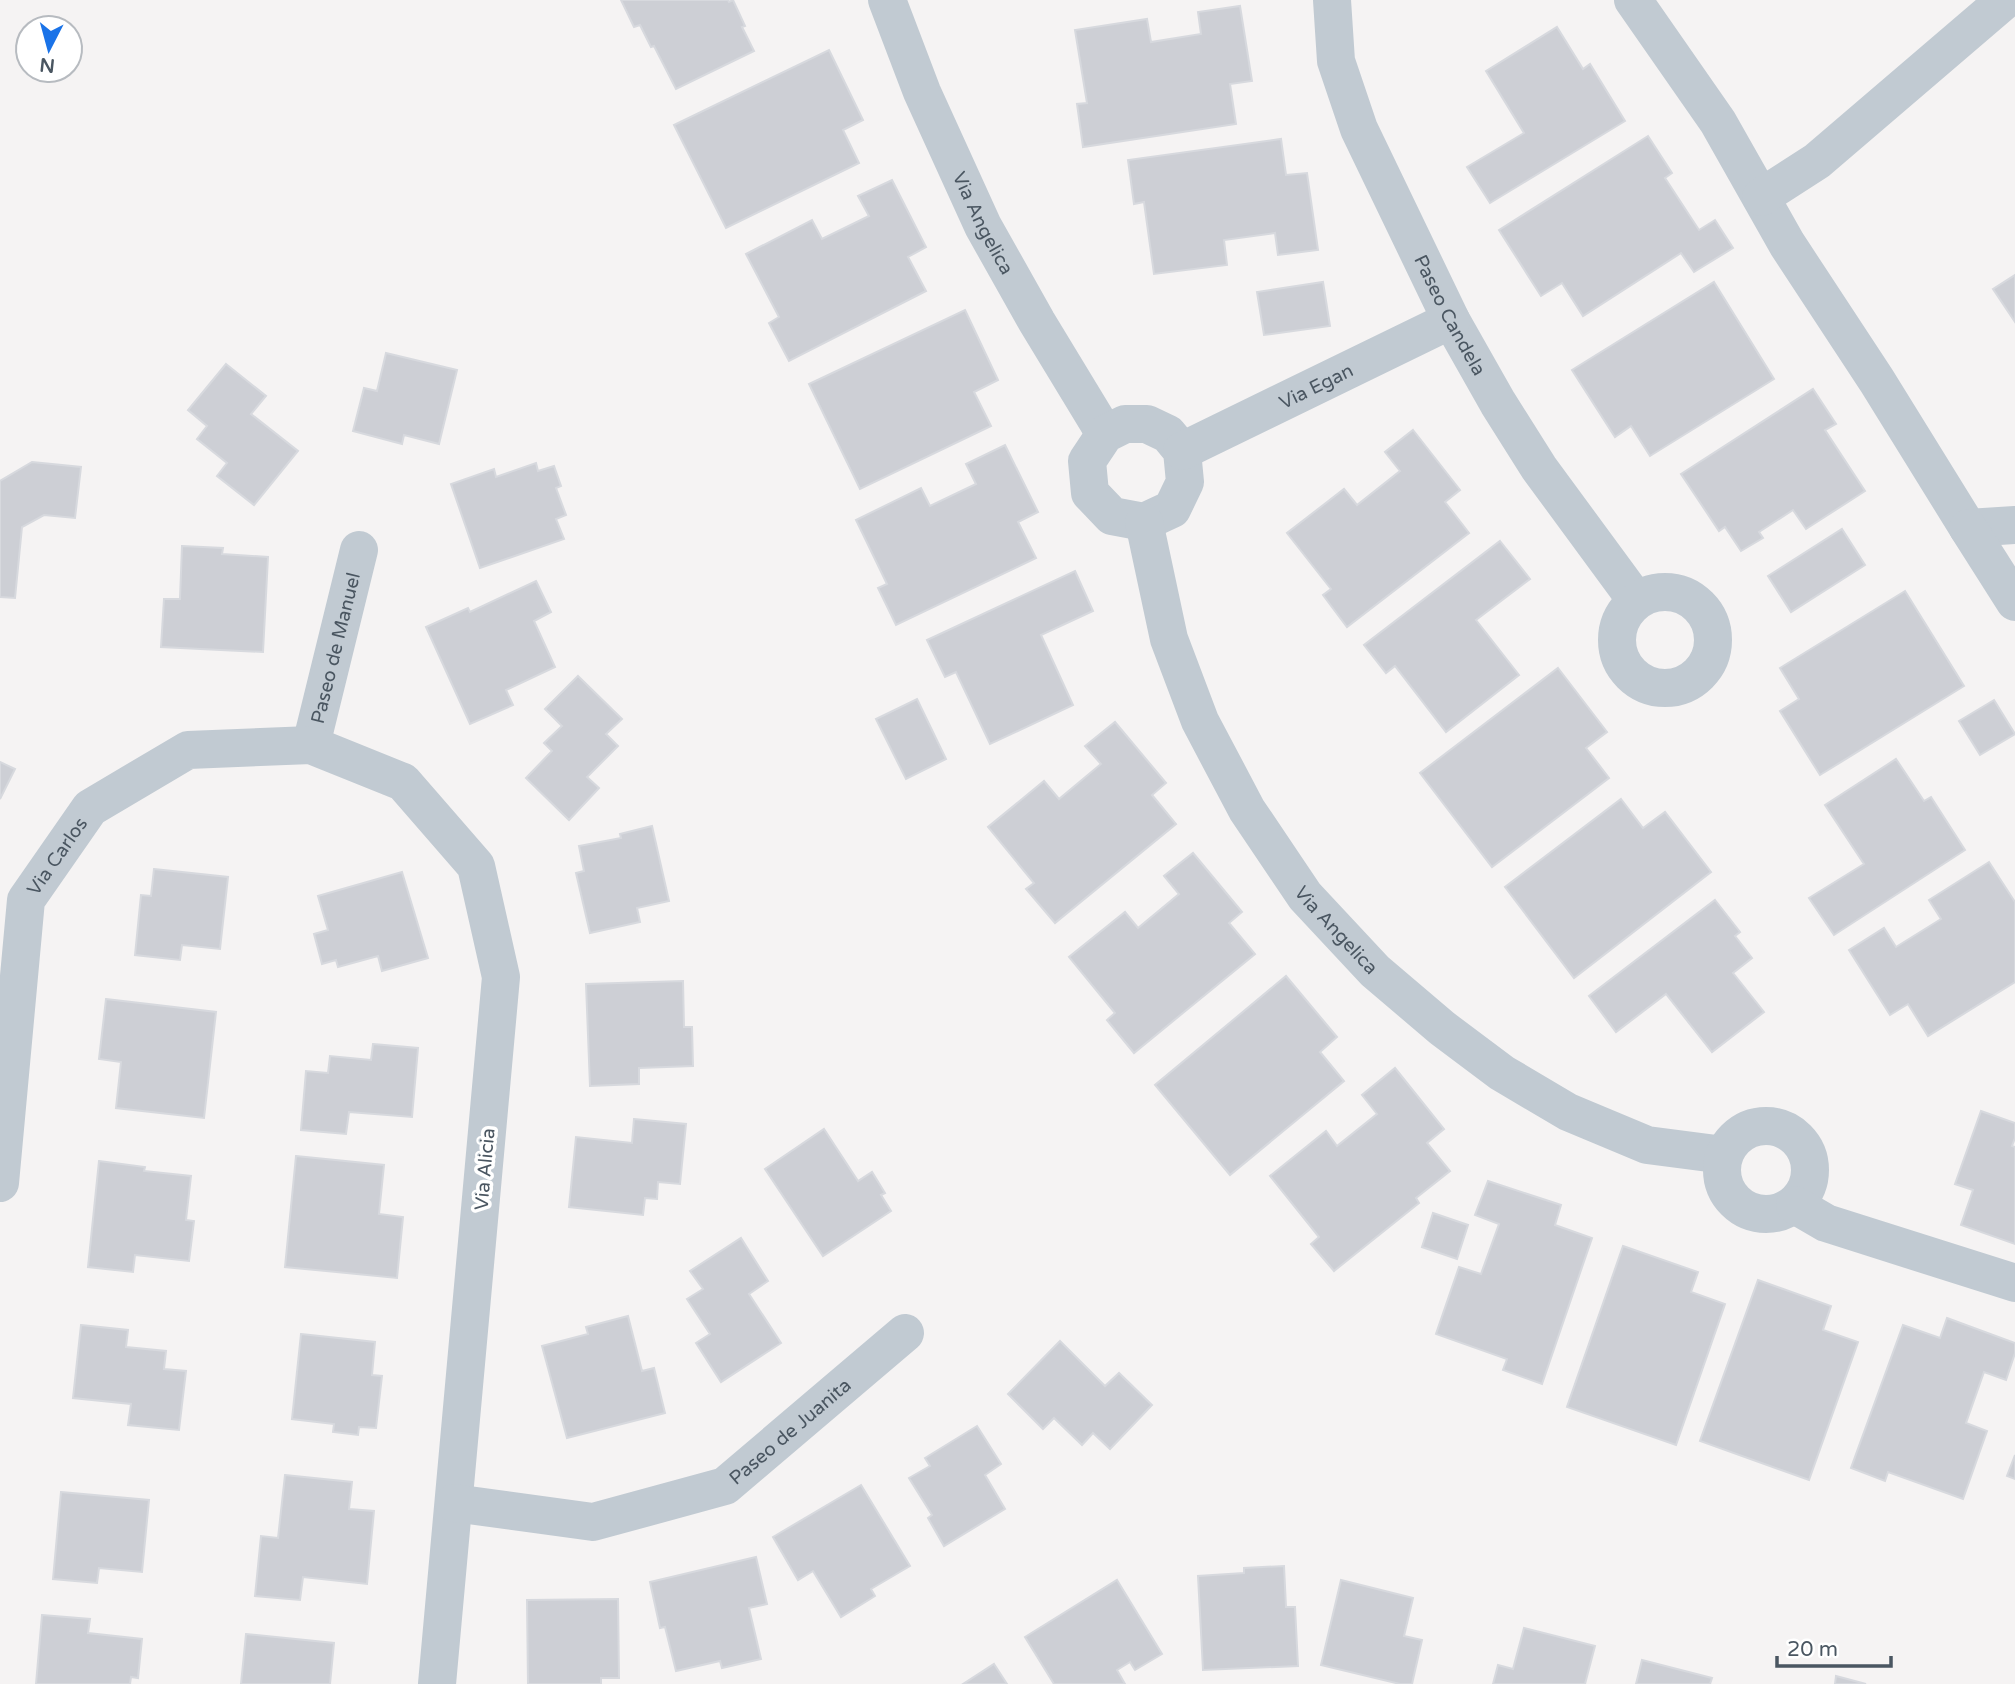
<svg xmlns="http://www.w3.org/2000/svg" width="2015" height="1684" font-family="'Varela Round',sans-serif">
<rect width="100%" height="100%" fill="#f5f3f3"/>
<g fill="#cdcfd5" stroke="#d7d9de" stroke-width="2">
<path d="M621,0H728L729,2L733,0L745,26L742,27L754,51L676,89L654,46L651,47L640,25L634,27Z"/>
<path d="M1240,6L1252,81L1230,84L1236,124L1083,147L1077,104L1087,103L1075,30L1147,19L1151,42L1201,34L1198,12Z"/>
<path d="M1557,27L1583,69L1590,64L1625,121L1490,203L1467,167L1524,133L1486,71Z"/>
<path d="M829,50L863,120L843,130L859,163L726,228L674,125Z"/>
<path d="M1648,136L1672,173L1665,178L1699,230L1715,220L1733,248L1694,272L1681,253L1583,316L1562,283L1541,296L1499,230Z"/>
<path d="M1281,139L1286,175L1307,173L1318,250L1278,255L1275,233L1224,240L1227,265L1154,274L1144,202L1134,204L1128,160Z"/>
<path d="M892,180L926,247L908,257L926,291L789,361L769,323L779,317L746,254L812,220L822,239L869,216L858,196Z"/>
<path d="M2015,275V322L1993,289Z"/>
<path d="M1323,282L1330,326L1264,335L1257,292Z"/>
<path d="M1714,282L1774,379L1650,456L1631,426L1615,437L1572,370Z"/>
<path d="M965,310L998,380L974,392L991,426L860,489L809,384Z"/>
<path d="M386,353L457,370L439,444L404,435L402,444L353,431L364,388L377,391Z"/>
<path d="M226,364L266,396L251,414L298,451L254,505L217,476L227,463L197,439L207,426L188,410Z"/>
<path d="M1813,389L1836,424L1825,430L1865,491L1806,529L1793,510L1759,532L1763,538L1741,551L1725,527L1719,531L1681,474Z"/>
<path d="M1413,430L1460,490L1445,502L1469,533L1347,627L1323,595L1331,589L1287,533L1344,489L1357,505L1400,471L1385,452Z"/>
<path d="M1005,445L1038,512L1018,522L1036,558L896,625L878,588L887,584L856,520L921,488L930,506L976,484L966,464Z"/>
<path d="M32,462L81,467L75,518L44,515L22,527L15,598L0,597V481Z"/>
<path d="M536,463L538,471L554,466L561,486L556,488L566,515L556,519L564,539L480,568L451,484L494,469L496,477Z"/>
<path d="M1842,529L1865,565L1791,612L1768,576Z"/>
<path d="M1500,541L1530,579L1476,620L1519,675L1446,732L1395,666L1386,673L1364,645Z"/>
<path d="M182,546L223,548L222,554L268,557L263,652L161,647L164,599H180Z"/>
<path d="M1075,571L1093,611L1041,635L1073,705L990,744L956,672L945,677L927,640Z"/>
<path d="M536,581L551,612L534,621L555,667L506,690L513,705L470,724L426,627L468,608L470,612Z"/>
<path d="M1905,591L1964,686L1820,775L1780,711L1799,699L1780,668Z"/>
<path d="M1558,668L1607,732L1586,748L1609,778L1492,867L1420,773Z"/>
<path d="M578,676L622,719L606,734L618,746L587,777L599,788L569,820L526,778L552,751L544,743L562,726L545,709Z"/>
<path d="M917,699L946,759L906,779L876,719Z"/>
<path d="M1994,700L2015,734L1980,755L1959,721Z"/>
<path d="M1115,722L1166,783L1152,795L1176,824L1055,923L1026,889L1034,883L988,827L1044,781L1059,799L1101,764L1085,746Z"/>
<path d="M1896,759L1924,801L1931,797L1965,850L1834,935L1809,898L1864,864L1825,805Z"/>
<path d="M0,762L15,769L0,799Z"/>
<path d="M1621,799L1643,828L1665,812L1711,872L1574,978L1505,887Z"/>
<path d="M652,826L669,901L637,908L640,922L590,933L576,873L584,871L579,846L621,838L620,834Z"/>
<path d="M1193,853L1242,912L1229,923L1255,954L1134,1053L1107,1020L1115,1013L1069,957L1125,912L1138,928L1179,894L1164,876Z"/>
<path d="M1989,862L2015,902V982L1928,1036L1908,1004L1890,1015L1849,950L1884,928L1896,947L1941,919L1929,900Z"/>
<path d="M154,869L228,877L220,949L182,945L180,960L135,955L141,895L151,896Z"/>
<path d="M402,872L428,958L382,971L378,956L338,967L336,960L322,964L314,934L328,930L318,896Z"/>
<path d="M1715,900L1740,932L1735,936L1752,958L1733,973L1764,1012L1712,1052L1666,994L1616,1032L1589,996Z"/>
<path d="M1286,976L1337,1037L1320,1052L1344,1081L1230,1175L1155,1085Z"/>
<path d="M683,981L684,1027H692L693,1066L639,1068V1084L590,1086L586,984Z"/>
<path d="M106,999L216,1012L204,1118L116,1108L121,1062L99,1059Z"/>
<path d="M373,1044L418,1048L412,1117L349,1112L346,1134L301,1130L306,1071L328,1073L330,1056L371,1060Z"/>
<path d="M1395,1068L1444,1129L1427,1143L1450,1171L1416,1198L1419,1203L1334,1271L1311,1244L1319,1237L1270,1176L1326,1131L1337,1146L1377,1114L1362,1095Z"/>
<path d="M1981,1111L2015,1123V1138L2012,1146L2015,1147V1244L1961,1225L1973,1190L1955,1184Z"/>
<path d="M634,1119L686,1124L680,1184L658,1182L657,1199L645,1198L643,1215L569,1207L576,1137L632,1143Z"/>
<path d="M824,1129L858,1181L872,1172L885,1193L881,1195L891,1211L823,1256L765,1169Z"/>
<path d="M296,1156L384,1165L379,1214L403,1217L397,1278L285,1267Z"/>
<path d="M99,1161L145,1167L144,1171L191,1176L186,1220L194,1221L189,1261L135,1255L133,1272L88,1267Z"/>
<path d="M1488,1181L1561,1205L1555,1225L1592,1238L1542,1384L1503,1370L1507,1359L1436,1334L1459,1267L1481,1274L1499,1224L1475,1215Z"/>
<path d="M1433,1213L1468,1225L1457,1259L1422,1247Z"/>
<path d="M741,1238L768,1281L749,1294L781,1343L721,1382L696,1343L710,1334L687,1299L703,1289L690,1271Z"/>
<path d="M1623,1246L1698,1272L1691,1292L1725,1304L1676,1445L1567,1407Z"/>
<path d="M1758,1280L1831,1306L1823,1330L1858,1342L1809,1480L1700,1441Z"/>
<path d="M628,1316L642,1371L654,1368L665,1413L567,1438L542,1346L588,1334L586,1327Z"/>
<path d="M1947,1318L2015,1343V1353L2006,1380L1984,1372L1966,1423L1987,1431L1963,1499L1888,1472L1885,1481L1851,1468L1903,1325L1940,1338Z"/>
<path d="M81,1325L128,1330L126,1347L166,1351L164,1369L186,1371L179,1430L128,1425L131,1404L73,1398Z"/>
<path d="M301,1334L375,1342L372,1375L382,1376L376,1428L359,1427L358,1435L333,1432L334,1424L292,1419Z"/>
<path d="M1060,1341L1105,1386L1119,1373L1152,1405L1110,1449L1093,1433L1082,1445L1054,1418L1043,1429L1008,1394Z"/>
<path d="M977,1426L1001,1464L985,1475L1005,1509L944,1546L928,1518L932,1515L909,1478L930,1466L925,1458Z"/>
<path d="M2015,1455V1479L2007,1476Z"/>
<path d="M285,1475L352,1482L349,1509L374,1511L367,1584L303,1577L300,1600L255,1596L261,1536L278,1538Z"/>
<path d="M861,1485L910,1566L871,1589L875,1596L841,1617L813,1571L798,1580L773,1537Z"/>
<path d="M61,1492L149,1500L142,1572L99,1568L97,1583L53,1579Z"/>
<path d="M756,1557L767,1604L749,1608L761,1659L722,1668L720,1661L676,1671L665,1627L660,1628L650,1582Z"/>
<path d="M1284,1566L1286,1607H1295L1298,1666L1203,1670L1198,1576L1244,1573V1568Z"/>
<path d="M1117,1580L1162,1654L1135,1670L1130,1662L1117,1670L1125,1684H1054L1025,1637Z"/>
<path d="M1341,1580L1413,1598L1404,1636L1422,1640L1412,1684H1400L1321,1665Z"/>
<path d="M618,1599L619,1678H601V1684H528L527,1600Z"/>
<path d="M42,1615L90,1619L88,1633L142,1639L138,1678L131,1677L130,1684H36Z"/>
<path d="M1524,1628L1595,1646L1585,1684H1493L1498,1665L1513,1669Z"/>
<path d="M246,1634L334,1643L330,1684H241Z"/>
<path d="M1642,1660L1712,1678L1710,1684H1636Z"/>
<path d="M994,1664L1007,1684H963Z"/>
<path d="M1836,1676L1866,1684H1835Z"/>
</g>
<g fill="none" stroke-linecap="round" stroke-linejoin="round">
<g stroke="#c1cad2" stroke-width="38">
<path id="s1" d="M887,0L922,92L983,226L1037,322L1105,434"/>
<path id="s2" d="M1332,0L1336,61L1359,129L1451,320L1498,403L1539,468L1636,600"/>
<path d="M1633,0L1718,122L1787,244L1877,381L1968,528L2015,525"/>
<path d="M1761,197L1817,161L2005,0"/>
<path d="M1125,424H1147L1168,434L1182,451L1185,482L1172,509L1144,522L1112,516L1090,493L1087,461L1105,434Z"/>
<path id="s3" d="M1182,451L1451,320"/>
<path id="s4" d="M1144,522L1169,639L1200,721L1247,810L1305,896L1375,971L1442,1028L1502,1073L1568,1112L1647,1145L1724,1155"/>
<path d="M1968,528L2015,602"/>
<circle cx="1665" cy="640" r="48"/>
<path id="s5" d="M311,745L359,550"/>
<circle cx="1766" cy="1170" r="44"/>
<path id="s6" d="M0,1183L26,900L90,808L188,750L311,745L403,782L476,866L501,977L437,1684"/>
<path d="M1795,1205L1826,1223L2015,1283"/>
<path id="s7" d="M454,1503L593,1522L725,1486L905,1333"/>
</g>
</g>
<g text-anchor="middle" stroke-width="7" stroke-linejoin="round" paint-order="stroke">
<g font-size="19" fill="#4a5661" stroke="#fff">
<text dy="7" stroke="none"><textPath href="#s1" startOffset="243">Via Angelica</textPath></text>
<text dy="7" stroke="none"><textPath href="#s2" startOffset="340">Paseo Candela</textPath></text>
<text dy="7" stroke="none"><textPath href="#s3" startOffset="149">Via Egan</textPath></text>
<text dy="7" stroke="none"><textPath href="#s5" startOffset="100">Paseo de Manuel</textPath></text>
<text dy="7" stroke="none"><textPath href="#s6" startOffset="338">Via Carlos</textPath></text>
<text dy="7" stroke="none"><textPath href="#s4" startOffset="458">Via Angelica</textPath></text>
<text transform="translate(484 1169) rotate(-85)" y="7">Via Alicia</text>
<text dy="7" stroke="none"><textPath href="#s7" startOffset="362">Paseo de Juanita</textPath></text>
</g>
</g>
<g transform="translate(49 49) rotate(186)"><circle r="33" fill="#ffffff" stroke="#b7bbc0" stroke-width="2"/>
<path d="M0-5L12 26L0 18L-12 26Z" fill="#1a73e8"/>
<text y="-10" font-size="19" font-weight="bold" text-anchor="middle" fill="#4a5661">N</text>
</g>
<path d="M1777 1656v10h114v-10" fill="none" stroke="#4a5661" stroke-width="3.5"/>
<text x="1787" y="1656" font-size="21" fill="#4a5661" stroke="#ffffff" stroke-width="5" paint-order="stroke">20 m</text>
</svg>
